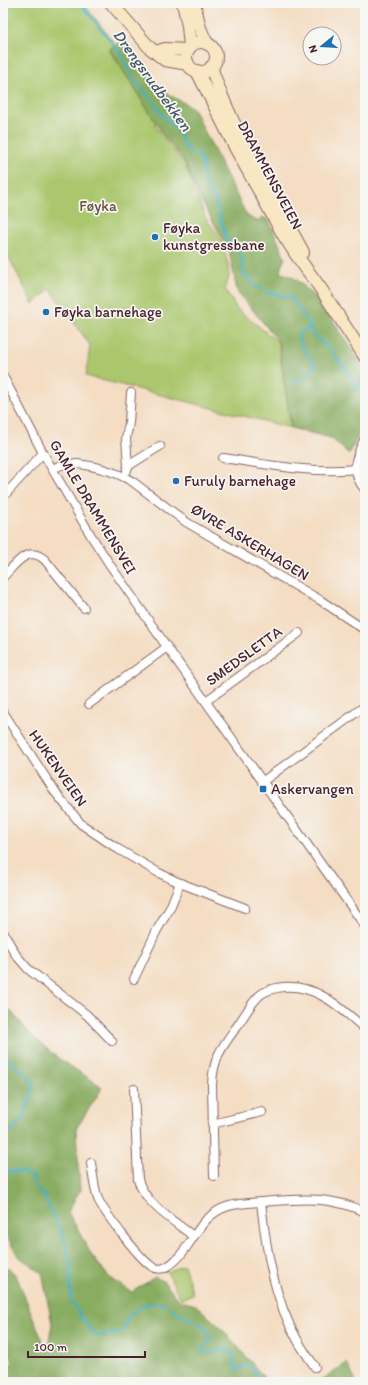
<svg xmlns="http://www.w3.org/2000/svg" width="368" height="1385" font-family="Itim,sans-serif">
<rect width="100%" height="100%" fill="#f6f6f2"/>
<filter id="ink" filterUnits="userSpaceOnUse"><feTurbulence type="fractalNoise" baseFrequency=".025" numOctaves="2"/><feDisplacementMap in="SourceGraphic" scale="8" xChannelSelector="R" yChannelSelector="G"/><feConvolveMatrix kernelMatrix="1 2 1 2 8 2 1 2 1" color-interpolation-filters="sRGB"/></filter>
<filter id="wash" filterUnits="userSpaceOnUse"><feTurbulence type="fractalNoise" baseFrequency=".012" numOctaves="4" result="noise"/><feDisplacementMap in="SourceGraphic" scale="16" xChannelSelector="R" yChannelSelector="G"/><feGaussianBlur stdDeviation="0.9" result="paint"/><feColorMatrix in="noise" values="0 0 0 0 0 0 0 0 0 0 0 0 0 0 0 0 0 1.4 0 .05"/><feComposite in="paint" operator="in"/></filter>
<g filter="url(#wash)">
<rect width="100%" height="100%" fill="#f4ddc2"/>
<g fill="#abc76e" stroke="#7a734c">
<path d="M3,3H83L115,44L109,50L155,115V126L185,164L205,217L221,240L228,264L229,277L225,289L237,309L278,342L291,428L86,376L90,345L50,289L33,304L3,246Z"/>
<path d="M184,1265L193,1294L181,1299L167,1272Z"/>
</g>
<g fill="#88ac61" stroke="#696646">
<path d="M120,41L159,89L193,108L247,216L257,221L264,218L269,220L285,258L281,267L280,273C299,276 306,290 320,301L365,369V429L358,436L349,454L331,438L291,428L279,342L237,291L229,251L201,200L183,159L163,134L110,50Z"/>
<path d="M3,1002L32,1036L58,1058L101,1086V1090L76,1129L80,1190L68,1212L92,1256L109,1277L132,1292L155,1277L163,1281L180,1301L196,1305L224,1331L268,1382H7L3,1373V1366L13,1363L7,1346L3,1342V1264L16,1275L47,1352L52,1324L42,1273L18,1256L6,1236L3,1235Z"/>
<path d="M347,1363L356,1382H319Z"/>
</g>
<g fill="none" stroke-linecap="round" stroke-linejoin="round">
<g stroke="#43b0c0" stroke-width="2.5">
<path d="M80,3L121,54L133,79L152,100L167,121L177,129L185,147L190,152L196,153L199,156L203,166L204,181L207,190L214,197L227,240L241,255L244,273L254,285L267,292L290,297L308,322L314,336L328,347L352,378L360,395"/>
<path d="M293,382C301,381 312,374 315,366C310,355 297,346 299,333L311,328"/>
<path d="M3,1056L26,1074L34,1085L29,1102L22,1120L9,1133L3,1144"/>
<path d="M3,1165L9,1172L20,1171L31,1177L32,1175L33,1176V1182L36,1189L44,1196L64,1238L71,1264L70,1284L72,1303L77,1309L81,1318L87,1323L90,1330L96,1336L120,1332L125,1328L128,1316C142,1305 148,1301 166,1305"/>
<path d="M172,1309C185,1319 206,1321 211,1339L202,1349L205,1352L214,1353L220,1349L232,1352L234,1356C232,1361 234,1366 237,1371C243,1363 249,1365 255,1371V1374L264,1382"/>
</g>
</g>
</g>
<g filter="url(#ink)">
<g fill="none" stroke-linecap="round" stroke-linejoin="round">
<defs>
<g id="street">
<path d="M3,376L43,453L90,534L110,565L167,647L365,926"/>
<path d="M365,438C355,458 350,471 365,490"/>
<path d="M223,458C264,464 314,474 355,469"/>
<path d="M128,466L126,438L129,423L131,393"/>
<path d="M53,469C56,467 60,465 65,464C84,462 116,471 133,482L186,522L320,600L365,630"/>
<path d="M127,470L128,466L160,446"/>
<path d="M3,497L43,453"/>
<path d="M3,577C15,565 28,544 45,560L84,608"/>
<path d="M206,701L299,633"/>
<path d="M89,704L167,647"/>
<path d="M3,712L55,792L81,824L118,849L159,873L180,883L245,908"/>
<path d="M262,782L365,706"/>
<path d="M3,932L16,955L28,969L87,1015L112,1041"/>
<path d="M134,979L157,930L170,908L180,883"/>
<path d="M134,1089L138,1180C146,1205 173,1220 193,1236"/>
<path d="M212,1124L262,1112"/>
<path d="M91,1163C93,1175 94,1188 98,1199C104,1212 141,1261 153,1267C156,1269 161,1269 164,1268C182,1261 193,1234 206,1220C223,1203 238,1204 261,1202C300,1199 328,1195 365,1212"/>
<path d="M214,1176L212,1085C213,1057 222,1047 238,1025C245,1015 251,1003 260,995C266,990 275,988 283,987C317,984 341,1008 365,1029"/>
<path d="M261,1202C266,1249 274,1300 298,1341C303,1350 309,1358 315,1367"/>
</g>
<g id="secondary">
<path d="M111,3L150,48L165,60L188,64"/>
<path d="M183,3L188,26L190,47"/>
<path d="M194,3L200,28L207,44"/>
<circle cx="201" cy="57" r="15"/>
<path d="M156,52L165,49L188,50"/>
<path d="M211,67C232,130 271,193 303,252"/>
<path d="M197,71L235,147L284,236L297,256L321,289L365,357"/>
</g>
</defs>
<use href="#street" stroke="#866260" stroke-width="10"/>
<use href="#secondary" stroke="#866260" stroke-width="14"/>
<use href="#street" stroke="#fff" stroke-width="8"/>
<use href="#secondary" stroke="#f9e7c3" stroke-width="12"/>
</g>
</g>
<g fill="#1f6fb2" stroke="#f6f6f2" stroke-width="1.5">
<circle cx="155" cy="237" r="4"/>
<circle cx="46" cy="312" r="4"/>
<circle cx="176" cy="481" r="4"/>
<rect x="259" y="785" width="8" height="8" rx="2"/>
</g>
<g text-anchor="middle" stroke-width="3.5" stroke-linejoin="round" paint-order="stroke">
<g font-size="15" fill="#4a1f2b" stroke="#f6f6f2">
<text transform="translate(270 175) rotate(62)" y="5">DRAMMENSVEIEN</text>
<text transform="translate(93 507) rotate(59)" y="5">GAMLE DRAMMENSVEI</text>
<text transform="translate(250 542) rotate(31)" y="5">ØVRE ASKERHAGEN</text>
<text transform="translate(244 656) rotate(-36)" y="5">SMEDSLETTA</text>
<text transform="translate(58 768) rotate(55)" y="5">HUKENVEIEN</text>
</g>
<g font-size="15" fill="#67513f" stroke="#f6f6f2">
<text x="98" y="211">Føyka</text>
</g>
<g font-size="15" fill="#4a1f2b" stroke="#f6f6f2" text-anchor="start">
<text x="163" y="233">Føyka<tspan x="163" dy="17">kunstgressbane</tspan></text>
<text x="54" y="317">Føyka barnehage</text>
<text x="184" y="486">Furuly barnehage</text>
<text x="271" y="794">Askervangen</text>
</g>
<g font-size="16" font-style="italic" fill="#475967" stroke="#f6f6f2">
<text transform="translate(153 80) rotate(54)" y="6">Drengsrudbekken</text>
</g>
</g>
<rect width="368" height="1385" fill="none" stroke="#f6f6f2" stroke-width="16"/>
<g transform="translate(322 46) rotate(252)"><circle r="19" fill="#f6f6f2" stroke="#b1a0a2"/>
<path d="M0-3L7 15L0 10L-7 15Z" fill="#1f6fb2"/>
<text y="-6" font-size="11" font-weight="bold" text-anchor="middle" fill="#4a1f2b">N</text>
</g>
<path d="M28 1351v6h117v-6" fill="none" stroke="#4a1f2b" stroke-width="2"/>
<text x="34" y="1351" font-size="12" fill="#4a1f2b" stroke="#f6f6f2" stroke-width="3" paint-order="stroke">100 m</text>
</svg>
